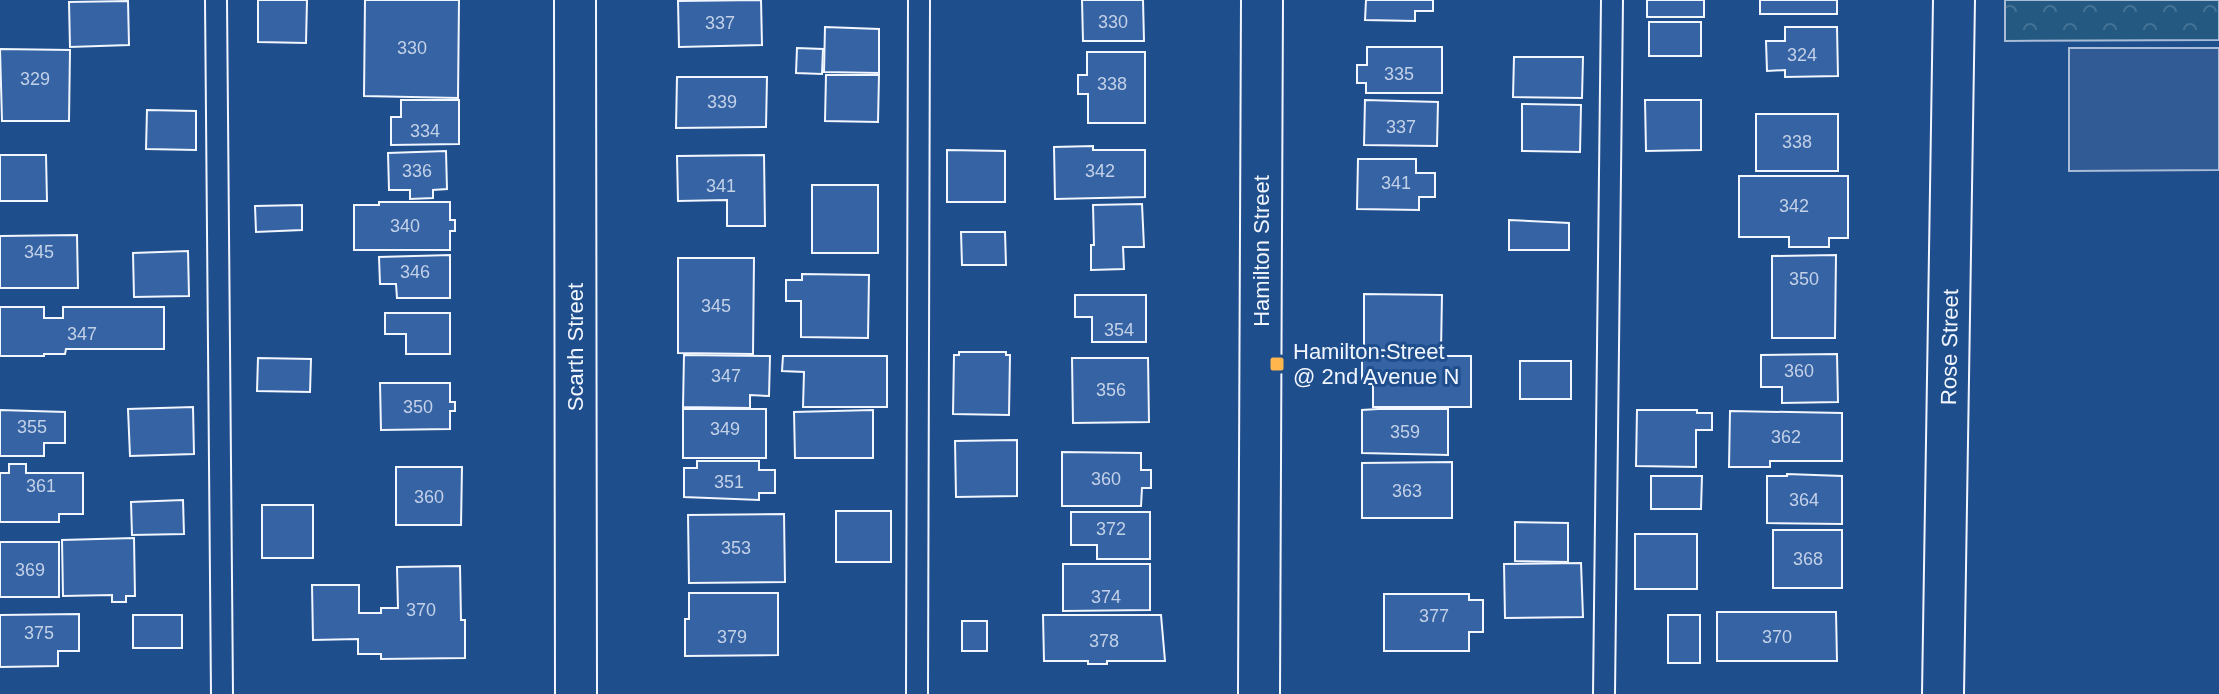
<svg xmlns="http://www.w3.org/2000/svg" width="2219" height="694" font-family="Helvetica,sans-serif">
<defs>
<pattern id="park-crowns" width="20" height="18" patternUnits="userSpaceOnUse" patternTransform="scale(2)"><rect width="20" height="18" fill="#245a82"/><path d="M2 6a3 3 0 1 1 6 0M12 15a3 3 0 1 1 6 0" fill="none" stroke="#447295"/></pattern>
</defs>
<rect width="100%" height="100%" fill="#1f4e8c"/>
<path fill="url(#park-crowns)" stroke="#a8bbd7" stroke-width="2" d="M2005,0H2219V40L2005,41Z"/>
<path fill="#305b95" stroke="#a8bbd7" stroke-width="2" d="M2069,48H2219V170L2069,171Z"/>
<g fill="#3563a3" stroke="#f2f6ff" stroke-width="2">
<path d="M258,0H307L306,43L258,42Z"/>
<path d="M365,0H459L458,98L364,96Z"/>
<path d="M761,0L762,45L679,47L678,1Z"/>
<path d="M1082,0H1143L1144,41H1083Z"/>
<path d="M1366,0H1433V11H1415V21L1365,20Z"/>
<rect x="1647" y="0" width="57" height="17"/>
<rect x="1760" y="0" width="77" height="14"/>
<path d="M128,1L129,45L70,47L69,2Z"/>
<rect x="1649" y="22" width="52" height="34"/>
<path d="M825,27L879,29V73L824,72Z"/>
<path d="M1785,27H1837L1838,76L1785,77V70L1767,71L1766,41H1785Z"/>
<path d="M1367,47H1442V93H1366V83H1357V65H1367Z"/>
<path d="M797,48L823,49L822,74L796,73Z"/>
<path d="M0,49L70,50L69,121H2Z"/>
<path d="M1087,52H1145V123H1088V94H1078V75H1087Z"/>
<path d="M1514,57H1583L1582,98L1513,97Z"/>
<path d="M826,75H879L878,122L825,121Z"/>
<path d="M677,77H767L766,127L676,128Z"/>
<path d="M401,100H459V144L391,145V117H401Z"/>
<path d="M1365,100L1438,102L1437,146L1364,145Z"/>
<path d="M1645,100H1701V150L1646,151Z"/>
<path d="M1522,104L1581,105L1580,152L1522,151Z"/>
<path d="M147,110L196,111V150L146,149Z"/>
<rect x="1756" y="114" width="82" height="57"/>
<path d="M1093,146V150H1145V197L1055,199L1054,147Z"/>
<path d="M947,150L1005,151V202H947Z"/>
<path d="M446,151L447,189L433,190V198L410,199V190H389L388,153Z"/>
<path d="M0,155H46L47,201H0Z"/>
<path d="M764,155L765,226H727V200L678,201L677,156Z"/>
<path d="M1358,159H1416V173H1435V197H1419V210L1357,209Z"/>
<path d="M1739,176H1848V238H1829V247H1789V237H1739Z"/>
<rect x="812" y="185" width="66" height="68"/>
<path d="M379,202H450V220H455V231H450V250H354V205H379Z"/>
<path d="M1142,204L1144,247H1123L1124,269L1091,270V245H1094L1093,205Z"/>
<path d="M302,205V230L256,232L255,206Z"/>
<path d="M1509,220L1569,223V250H1509Z"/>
<path d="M961,232H1005L1006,265H962Z"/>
<path d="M77,235L78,288H0V236Z"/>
<path d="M188,251L189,296L134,297L133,253Z"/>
<path d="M450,255V298H397L396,284H380L379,257Z"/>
<path d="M1836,255L1835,338H1772V256Z"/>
<path d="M678,258H754L753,354L678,353Z"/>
<path d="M802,274L869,275L868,338L801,337V301H786V280H802Z"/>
<path d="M1364,294L1442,295L1441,351L1364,350Z"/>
<path d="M1075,295H1146V342H1092V317H1075Z"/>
<path d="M0,307H44V318H63V307H164V349H66L65,354H44V356H0Z"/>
<path d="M385,313H450V354H406V334H385Z"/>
<path d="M959,352H1006V355H1010L1009,415L953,414L954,355H959Z"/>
<path d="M1837,354L1838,402L1782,403V387H1761V355Z"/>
<path d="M684,355L770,356L769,396L750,395V408L683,407Z"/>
<path d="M783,356H887V407H803L804,372L782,371Z"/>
<path d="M1362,356H1471V407H1373V384H1362Z"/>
<path d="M258,358L311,359L310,392L257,391Z"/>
<path d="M1072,358H1148L1149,422L1073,423Z"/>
<rect x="1520" y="361" width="51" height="38"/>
<path d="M380,383H450V402H455V411H450V429L381,430Z"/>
<path d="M193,407L194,454L130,456L128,409Z"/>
<rect x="683" y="409" width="83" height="49"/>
<path d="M1378,409H1448V455L1362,453V410Z"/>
<path d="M0,410L65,412V443H44V456H0Z"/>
<path d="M873,410V458H795L794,412Z"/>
<path d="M1637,410H1697V413H1712V430H1696V467L1636,466Z"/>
<path d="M1730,411L1842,413V461H1770V467H1729Z"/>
<path d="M1017,440V496L956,497L955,441Z"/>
<path d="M1062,452L1141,453V470H1151V488H1142L1141,506H1062Z"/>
<path d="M697,461H759V470H775V493H759V500L684,497V468H697Z"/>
<path d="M1452,462V518H1362V463Z"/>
<path d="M9,464H26V473H83V514H59V522H0V473H9Z"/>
<path d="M396,467H462L461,525H396Z"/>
<path d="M1787,474L1842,476V524L1767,523V476H1787Z"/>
<path d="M1651,476H1702L1701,509H1651Z"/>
<path d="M183,500L184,534L132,535L131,502Z"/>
<rect x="262" y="505" width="51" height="53"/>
<rect x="836" y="511" width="55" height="51"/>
<path d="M1071,512H1150V559H1097V545H1071Z"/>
<path d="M784,514L785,582L689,583L688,515Z"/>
<path d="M1515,522L1568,523V562L1515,561Z"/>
<rect x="1773" y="530" width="69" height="58"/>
<rect x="1635" y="534" width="62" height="55"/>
<path d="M134,538L135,596H126V602H112V595L63,596L62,540Z"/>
<rect x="0" y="542" width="59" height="55"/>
<path d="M1581,563L1583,617L1505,618L1504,564Z"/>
<path d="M1063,564H1150V610L1063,611Z"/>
<path d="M460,566L461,620H465V658L381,659V654H358V639L313,640L312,585H359V613H381V608H398L397,567Z"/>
<path d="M689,593H778V655L685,656V619H689Z"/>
<path d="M1384,594H1469V600H1483V632H1469V651H1384Z"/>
<path d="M1717,612H1836L1837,661H1717Z"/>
<path d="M79,614V651H58V666L0,667V615Z"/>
<rect x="133" y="615" width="49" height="33"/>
<path d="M1043,615H1161L1165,661H1107V664H1088V661H1044Z"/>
<rect x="1668" y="615" width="32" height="48"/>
<rect x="962" y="621" width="25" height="30"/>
</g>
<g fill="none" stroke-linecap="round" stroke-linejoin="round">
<defs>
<g id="service">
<path d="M216,0L222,694"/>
<path d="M917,694L919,0"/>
<path d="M1604,694L1612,0"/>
</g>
<g id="minor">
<path d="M575,0L576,694"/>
<path d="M1259,694L1262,0"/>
<path d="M1943,694L1954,0"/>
</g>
</defs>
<use href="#service" stroke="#f2f6ff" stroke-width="24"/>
<use href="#minor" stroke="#f2f6ff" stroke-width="44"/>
<use href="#service" stroke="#1f4e8c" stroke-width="20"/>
<use href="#minor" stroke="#1f4e8c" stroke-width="40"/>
</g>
<rect fill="#ffb74d" stroke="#1f4e8c" stroke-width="3" x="1269" y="356" width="16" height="16" rx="4"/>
<g text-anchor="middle" stroke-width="6" stroke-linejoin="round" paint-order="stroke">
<g font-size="18" fill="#c3d1e8">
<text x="1113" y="28">330</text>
<text x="720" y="29">337</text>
<text x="412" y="54">330</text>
<text x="1802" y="61">324</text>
<text x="1399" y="80">335</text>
<text x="35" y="85">329</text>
<text x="1112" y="90">338</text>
<text x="722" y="108">339</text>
<text x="1401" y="133">337</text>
<text x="425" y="137">334</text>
<text x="1797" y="148">338</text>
<text x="417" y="177">336</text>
<text x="1100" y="177">342</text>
<text x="1396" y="189">341</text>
<text x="721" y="192">341</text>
<text x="1794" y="212">342</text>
<text x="405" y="232">340</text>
<text x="39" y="258">345</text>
<text x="415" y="278">346</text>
<text x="1804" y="285">350</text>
<text x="716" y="312">345</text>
<text x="1119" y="336">354</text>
<text x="82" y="340">347</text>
<text x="1799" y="377">360</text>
<text x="726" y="382">347</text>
<text x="1111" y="396">356</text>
<text x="418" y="413">350</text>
<text x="32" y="433">355</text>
<text x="725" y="435">349</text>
<text x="1405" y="438">359</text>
<text x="1786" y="443">362</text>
<text x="1106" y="485">360</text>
<text x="729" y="488">351</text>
<text x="41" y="492">361</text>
<text x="1407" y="497">363</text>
<text x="429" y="503">360</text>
<text x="1804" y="506">364</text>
<text x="1111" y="535">372</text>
<text x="736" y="554">353</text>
<text x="1808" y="565">368</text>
<text x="30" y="576">369</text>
<text x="1106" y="603">374</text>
<text x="421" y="616">370</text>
<text x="1434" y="622">377</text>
<text x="39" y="639">375</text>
<text x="732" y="643">379</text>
<text x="1777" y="643">370</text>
<text x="1104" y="647">378</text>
</g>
<g font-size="22" fill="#f2f6ff" stroke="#1f4e8c">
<text transform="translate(1261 251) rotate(-90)" y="8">Hamilton Street</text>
<text transform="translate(575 347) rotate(-90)" y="8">Scarth Street</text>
<text transform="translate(1949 347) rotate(-89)" y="8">Rose Street</text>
</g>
<g font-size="22" fill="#f2f6ff" stroke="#1f4e8c" text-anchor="start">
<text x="1293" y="359">Hamilton Street<tspan x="1293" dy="25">@ 2nd Avenue N</tspan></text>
</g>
</g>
</svg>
